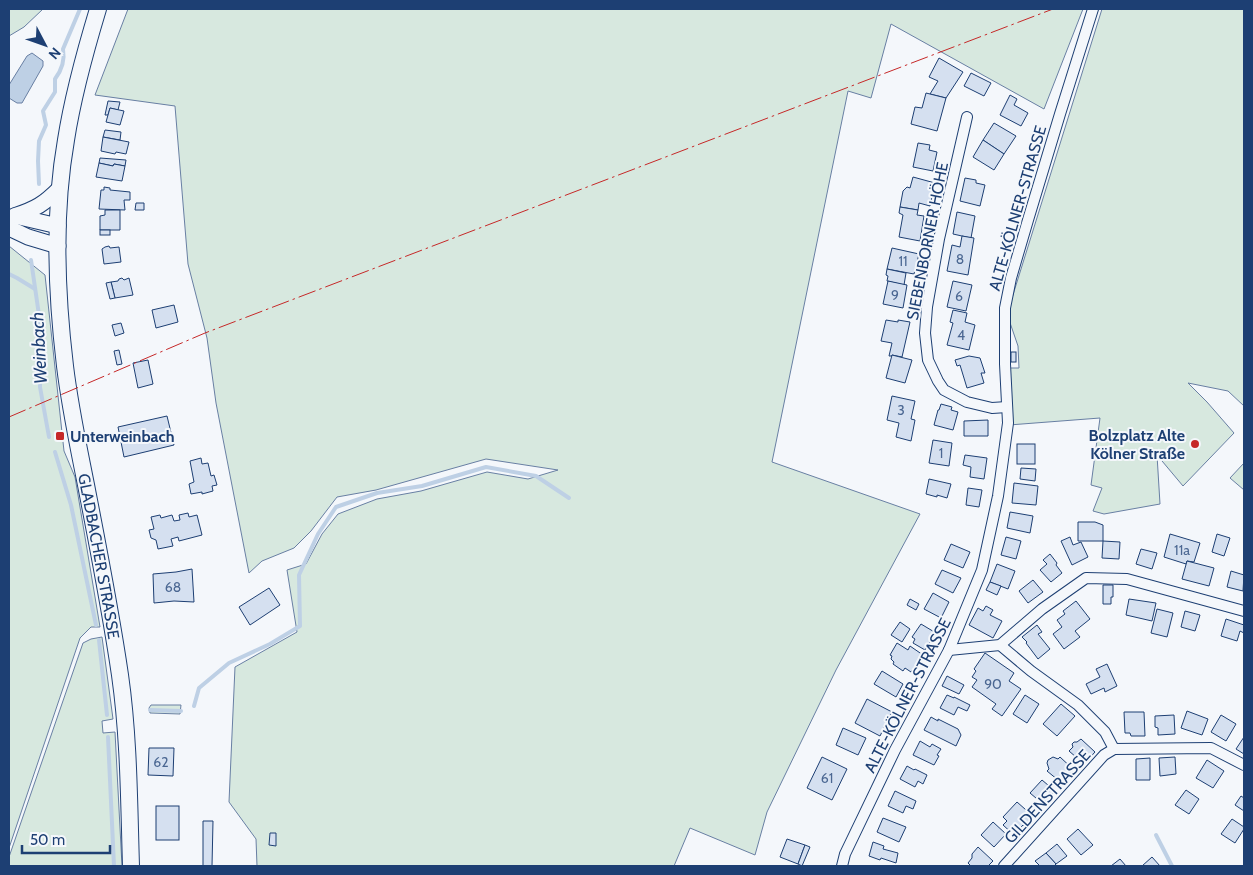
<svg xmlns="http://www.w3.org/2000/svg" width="1253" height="875" font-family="Cabin,sans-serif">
<rect width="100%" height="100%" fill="#f4f7fb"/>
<g fill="#d7e8df" stroke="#687fa3">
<path d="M9,9H43L24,27L9,36Z"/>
<path d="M128,9H1083L1044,109L891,24L871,98L848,91L772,462L920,514L836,670L767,812L755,855L690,828L674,866H257L256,839L229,802L235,667L297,632L287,570L306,564L322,534L338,514L377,499L421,491L487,472L528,479L558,470L486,459L376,490L337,497L311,531L294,548L262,561L249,573L216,403L207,338L188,264L175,106L95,95Z"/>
<path d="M1102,9H1244V406L1228,391L1188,383L1207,402L1234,433L1183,486L1157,455L1160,504L1104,514L1093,511L1102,488L1091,485L1100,418L1009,425L1006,368H1019L1018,346L1007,314Z"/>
<path d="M9,246L45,275L64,451L75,477L100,627H91L80,638L9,848Z"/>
<path d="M1244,463V490L1230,478Z"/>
<path d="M102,637L113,719L102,721L103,733L115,732L122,866H9V857L83,643L91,639Z"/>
<path d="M151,705H181L180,714L150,713L149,708Z"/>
</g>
<path fill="#bed0e5" stroke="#687fa3" d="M32,53L43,61V66L22,103H17L9,98V85L27,56Z"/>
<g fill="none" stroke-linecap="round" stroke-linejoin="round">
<g stroke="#bed0e5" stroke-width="4">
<path d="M39,184L38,161L39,141L46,125L43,111L55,92V79C61,71 65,60 63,49L80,9"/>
<path d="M31,260L40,322V387L49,437"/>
<path d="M9,274L17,278L35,289"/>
<path d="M55,452L71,505L96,625"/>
<path d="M99,640L107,715"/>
<path d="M194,706L199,688L229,663L270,644L300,626L299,575L318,534L336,507L377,493L422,486L486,467L536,476L569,498"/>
<path d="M150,710L181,711"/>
<path d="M108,737L114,866"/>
<path d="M1156,835L1172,866"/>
</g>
</g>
<g fill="#d5e0f0" stroke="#1d3f73">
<path d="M939,58L963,72L946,98L930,94L938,81L929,77Z"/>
<path d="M971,73L991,83L984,96L964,86Z"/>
<path d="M926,93L946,98L937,131L911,124L915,107L922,108Z"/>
<path d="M1010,95L1017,99L1014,105L1028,113L1021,126L1000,115Z"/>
<path d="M108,101L120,102L118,110L110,108L108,115H105Z"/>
<path d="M110,108L124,111L120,125L106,122Z"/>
<path d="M994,123L1016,136L1004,154L983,140Z"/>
<path d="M105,130L121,132L120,140L103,137Z"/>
<path d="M103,137L129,142L126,154L116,152L115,154L101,151Z"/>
<path d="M983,140L1004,154L994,170L973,157Z"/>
<path d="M918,143L930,145L929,150L937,152L933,171L913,167Z"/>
<path d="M100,158L126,160L125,166L114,164L113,166L99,163Z"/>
<path d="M99,163L113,166L114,164L125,166L122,181L96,177Z"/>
<path d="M913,177L935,183L930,206L919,203L918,210L900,207L903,191L907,187L910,188Z"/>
<path d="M965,178L976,180V183L985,185L980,206L960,201Z"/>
<path d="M104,187L110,188V190L130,192V200H124L125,210L99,209L101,190H104Z"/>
<path d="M136,203H144V210H135Z"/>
<path d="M900,207L918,210L917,215L924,216L920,241L899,237L903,215L899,213Z"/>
<path d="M105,210H120V230H100V216L105,215Z"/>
<path d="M957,212L975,216L971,238L953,234Z"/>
<rect x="100" y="230" width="10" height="5"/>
<path d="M962,236L974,238L968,275L947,271L952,245L960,247Z"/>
<path d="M109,246L110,248L119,247L121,262L104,264L102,249L105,247Z"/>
<path d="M892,248L919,254L914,274L887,269Z"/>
<path d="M887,269L906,273L904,285L887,281L888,276L886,275Z"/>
<path d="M122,278L124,280L129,278L133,295L115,298L111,282L118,281L119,279Z"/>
<path d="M888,281L907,285L903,308L883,304Z"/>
<path d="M953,281L972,285L966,311L947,307Z"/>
<path d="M111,282L115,298L110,299L106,283Z"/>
<path d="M174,305L178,322L156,328L152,310Z"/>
<path d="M953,310L967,313L965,322L975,325L969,350L947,345L953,323L950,322Z"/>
<path d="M886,320L898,322V320L910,322L902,357L892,355V356H889L892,343L881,341Z"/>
<path d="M121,323L124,333L115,336L112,325Z"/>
<path d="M119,350L122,364L117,365L114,351Z"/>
<rect x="1011" y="352" width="5" height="10"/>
<path d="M892,355L912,360L905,383L886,378Z"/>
<path d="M969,356L980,358L985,373H981L984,383L967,388L960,365L957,366L955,360Z"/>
<path d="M148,360L153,384L138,388L133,363Z"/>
<path d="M892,396L915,401L911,419L915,420L911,441L896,437L899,423L887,420Z"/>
<path d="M941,404L952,407L951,410L958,412L953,430L934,425L938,410H939Z"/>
<path d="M167,416L174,445L124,457L118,427Z"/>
<path d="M988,420V436H964V421Z"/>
<path d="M933,440L952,443L949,466L929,463Z"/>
<rect x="1017" y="444" width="18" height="20"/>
<path d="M965,455L987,458L984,479L970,477L971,467L963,465Z"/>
<path d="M201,458L202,464L208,463L211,476L214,475L217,485L212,486L213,491L202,494V492L191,494L189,484L194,482L190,461Z"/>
<path d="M1021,468L1036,469L1035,481L1020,479Z"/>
<path d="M929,479L951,484L947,498L937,495V497L926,494Z"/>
<path d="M1014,483L1038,486L1036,505L1012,503Z"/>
<path d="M968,488L982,490L979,507L966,505Z"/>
<path d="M1010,512L1033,516L1030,533L1007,528Z"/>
<path d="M188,513L189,517L197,515L202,535L179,541L178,537L171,539L173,546L158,549L156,540L151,538L149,530L154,529L151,517L160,515L161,518L172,515L174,521L180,520L179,515Z"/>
<path d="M1078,522H1095L1103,525V541H1078Z"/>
<path d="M1170,534L1200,543L1194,562L1187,561L1186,564L1164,557Z"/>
<path d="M1217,534L1230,538L1224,556L1212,552Z"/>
<path d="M1006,537L1021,541L1016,559L1001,555Z"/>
<path d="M1070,537L1073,545L1081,542L1088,557L1072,565L1061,541Z"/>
<path d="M1103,541L1120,542L1119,559L1102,558Z"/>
<path d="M951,544L970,552L963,568L944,560Z"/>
<path d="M1141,549L1157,553L1152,569L1136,564Z"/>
<path d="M1050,554L1057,563L1056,565L1062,573L1051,582L1040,570L1047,564L1043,560Z"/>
<path d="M1187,561L1214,568L1209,586L1182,579Z"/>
<path d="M997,564L1015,571L1008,589L990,582Z"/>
<path d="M192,569L194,602L174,601L154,603L153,574L176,572Z"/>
<path d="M942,570L961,578L953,593L935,584Z"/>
<path d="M1231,571L1244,575L1243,591L1227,587Z"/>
<path d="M1033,580L1043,592L1028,603L1019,591Z"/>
<path d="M990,582L1001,586L997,595L986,590Z"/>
<path d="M1103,585H1113V597H1111V604H1103Z"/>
<path d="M269,588L280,605L250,625L239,607Z"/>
<path d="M933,593L949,602L941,618L924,609Z"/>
<path d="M910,599L919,604L916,610L907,605Z"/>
<path d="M1129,599L1156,603L1152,621L1126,615Z"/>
<path d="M1076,601L1090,619L1075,631L1080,637L1064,649L1053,634L1062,627L1057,620L1065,614L1063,611Z"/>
<path d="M986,606L993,610L990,615L1002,621L993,638L969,625L978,608L983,611Z"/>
<path d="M1157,609L1173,613L1167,637L1151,633Z"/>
<path d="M1185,611L1200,615L1195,631L1181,627Z"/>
<path d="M1226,619L1244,625V633L1240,631L1237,641L1221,636Z"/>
<path d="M900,622L910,629L902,642L891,635Z"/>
<path d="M921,624L936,633L925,650L913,643L915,639L912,637Z"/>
<path d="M1037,625L1042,632L1038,634L1050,649L1038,659L1026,643L1027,642L1022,637Z"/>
<path d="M897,643L908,650L910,646L923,655L911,672L905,668L903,671L893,664L894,662L891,659L892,656L890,655Z"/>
<path d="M985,653L1014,673L1009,681L1021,689L1002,716L992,709L996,704L972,687L977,680L972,677L976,671L974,669Z"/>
<path d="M1107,664L1117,686L1105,692L1104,688L1091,694L1086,684L1100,677L1096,669Z"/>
<path d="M882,671L903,684L896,697L874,684Z"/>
<path d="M947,676L964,685L959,694L942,686Z"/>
<path d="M947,695L954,698V697L970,705L967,711L958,707L954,715L940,708Z"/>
<path d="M1025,695L1039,704L1027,723L1013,714Z"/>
<path d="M867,699L892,712L880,736L855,723Z"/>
<path d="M1061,704L1075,716L1057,736L1043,724Z"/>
<path d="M1187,711L1208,719L1202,735L1181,728Z"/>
<path d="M1124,712H1144L1145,736H1131L1130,733H1125Z"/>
<path d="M1174,715L1175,734L1158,735V728L1155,727V716Z"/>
<path d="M1221,715L1236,724L1226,741L1211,732Z"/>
<path d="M931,717L938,721V719L958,729L961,735L956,746L924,730Z"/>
<path d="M843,728L866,738L858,755L836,745Z"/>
<path d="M1244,737V754L1236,749Z"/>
<path d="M1081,739L1095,752L1084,764L1069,751L1073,747L1072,744L1074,742H1077Z"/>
<path d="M920,741L930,747L932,744L941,749L937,755L939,756L934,765L913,755Z"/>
<path d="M149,748H174L173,776L148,775Z"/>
<path d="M822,757L847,769L832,800L807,788Z"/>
<path d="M1053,757L1058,759L1060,757L1074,770L1069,776L1065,773L1058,780L1047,771L1049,769L1047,763L1048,760Z"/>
<path d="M1175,757L1176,774L1160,776L1159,758Z"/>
<path d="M1150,758V780H1136V759Z"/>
<path d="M1207,760L1224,771L1213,788L1196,778Z"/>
<path d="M907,766L914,770L915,769L927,775L923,784L918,781L915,787L900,779Z"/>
<path d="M1042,780L1055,791L1043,804L1030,793Z"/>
<path d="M1186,790L1199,799L1189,814L1175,805Z"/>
<path d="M895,791L916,801L913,809L906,806L903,813L888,806Z"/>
<path d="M1241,796L1244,798V811L1235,805Z"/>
<path d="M1017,802L1034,817L1028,823L1029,825L1026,828L1023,825L1014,835L1003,825L1007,821L1003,817Z"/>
<rect x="156" y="806" width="23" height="34"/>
<path d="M883,818L906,827L899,842L877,832Z"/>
<path d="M1232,819L1244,827V829L1235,843L1221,834Z"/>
<path d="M203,821H213L212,866H203Z"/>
<path d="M993,822L1006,834L994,847L981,835Z"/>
<path d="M1078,829L1093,845L1081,855L1067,839Z"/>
<path d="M270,833H276V846L269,845Z"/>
<path d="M787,839L805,845L798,864L780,857Z"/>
<path d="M873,842L884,846L883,849L898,853L896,863L881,858L880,860L869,856Z"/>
<path d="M1057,844L1067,856L1056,864L1046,853Z"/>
<path d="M805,845L810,847L802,866L798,864Z"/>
<path d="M978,847L993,861L988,866H971L968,863L972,858V854Z"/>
<path d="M1046,853L1056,864L1054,866H1040L1035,861Z"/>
<path d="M1152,857L1160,866H1142Z"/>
<path d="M1120,859L1126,866H1111Z"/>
</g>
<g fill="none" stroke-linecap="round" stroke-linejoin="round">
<defs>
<g id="street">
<path d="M967,117L939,239L927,307L925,333L928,360L938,381L944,390L967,402L992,408L1007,407"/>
<path d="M1000,645L1031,671L1078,705L1105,732L1114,749L1211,748L1244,765"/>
<path d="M949,650L1000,645L1042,609L1086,578L1127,579L1244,611"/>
<path d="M842,866L845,854L895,750L949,650L982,570L998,496L1008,423L1005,364V308L1011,278L1028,220L1060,114L1093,9"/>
<path d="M1004,866L1104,755L1114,749"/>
</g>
<g id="secondary">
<path d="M14,216C36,209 44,204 60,188"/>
<path d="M15,216L58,226"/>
<path d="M9,228L28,237L58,246"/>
</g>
<g id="primary">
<path id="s1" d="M98,9C85,52 73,95 66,140C53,214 56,291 65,366C70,408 79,449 87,490C99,552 111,613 120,675C129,738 129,803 131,866"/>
</g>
</defs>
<use href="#street" stroke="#1d3f73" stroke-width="12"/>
<use href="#secondary" stroke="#1d3f73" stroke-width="17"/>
<use href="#primary" stroke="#1d3f73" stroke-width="18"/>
<use href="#street" stroke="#f4f7fb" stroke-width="10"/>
<use href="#secondary" stroke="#f4f7fb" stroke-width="15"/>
<use href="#primary" stroke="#f4f7fb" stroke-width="16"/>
<path stroke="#c62828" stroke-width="1" stroke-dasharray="18 4 2.5 4" stroke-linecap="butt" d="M9,417L205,333L1053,9"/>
</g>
<g fill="#c62828" stroke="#f4f7fb" stroke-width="2">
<rect x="55" y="431" width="10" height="10" rx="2.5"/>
<circle cx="1195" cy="444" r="5"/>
</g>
<g text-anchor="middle" stroke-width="4" stroke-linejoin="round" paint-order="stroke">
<g font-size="14" fill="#4b6792">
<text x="960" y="264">8</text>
<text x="903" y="266">11</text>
<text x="895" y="300">9</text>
<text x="959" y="301">6</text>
<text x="961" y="340">4</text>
<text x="901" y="415">3</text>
<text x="941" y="458">1</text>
<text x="1182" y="555">11a</text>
<text x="173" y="592">68</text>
<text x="993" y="689">90</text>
<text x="161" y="767">62</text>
<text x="827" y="783">61</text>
</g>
<g font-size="16" fill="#1d3f73" stroke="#f4f7fb">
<text transform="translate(1017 208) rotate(-74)" y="6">ALTE-KÖLNER-STRASSE</text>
<text transform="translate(927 241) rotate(-79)" y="6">SIEBENBORNER HÖHE</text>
<text dy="6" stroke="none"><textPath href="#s1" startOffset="555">GLADBACHER STRASSE</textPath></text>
<text transform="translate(907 695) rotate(-63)" y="6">ALTE-KÖLNER-STRASSE</text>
<text transform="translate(1047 796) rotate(-48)" y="6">GILDENSTRASSE</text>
</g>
<g font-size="16" font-weight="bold" fill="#1d3f73" stroke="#f4f7fb" text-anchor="end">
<text x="1185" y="441">Bolzplatz Alte<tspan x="1185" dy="18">Kölner Straße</tspan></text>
<text x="70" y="442" text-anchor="start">Unterweinbach</text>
</g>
<g font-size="18" font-style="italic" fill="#1d3f73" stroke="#f4f7fb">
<text transform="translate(39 348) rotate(-93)" y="6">Weinbach</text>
</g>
</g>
<rect width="1253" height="875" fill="none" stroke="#1d3f73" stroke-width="20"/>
<g transform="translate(45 45) rotate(131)" stroke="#f4f7fb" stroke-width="4" paint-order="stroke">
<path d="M0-4L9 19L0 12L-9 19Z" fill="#1d3f73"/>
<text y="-8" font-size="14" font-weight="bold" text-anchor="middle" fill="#1d3f73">N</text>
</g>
<path d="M22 845v8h88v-8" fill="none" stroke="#1d3f73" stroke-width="2.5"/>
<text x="30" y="845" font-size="15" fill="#1d3f73" stroke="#f4f7fb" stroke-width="4" paint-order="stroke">50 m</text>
</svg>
